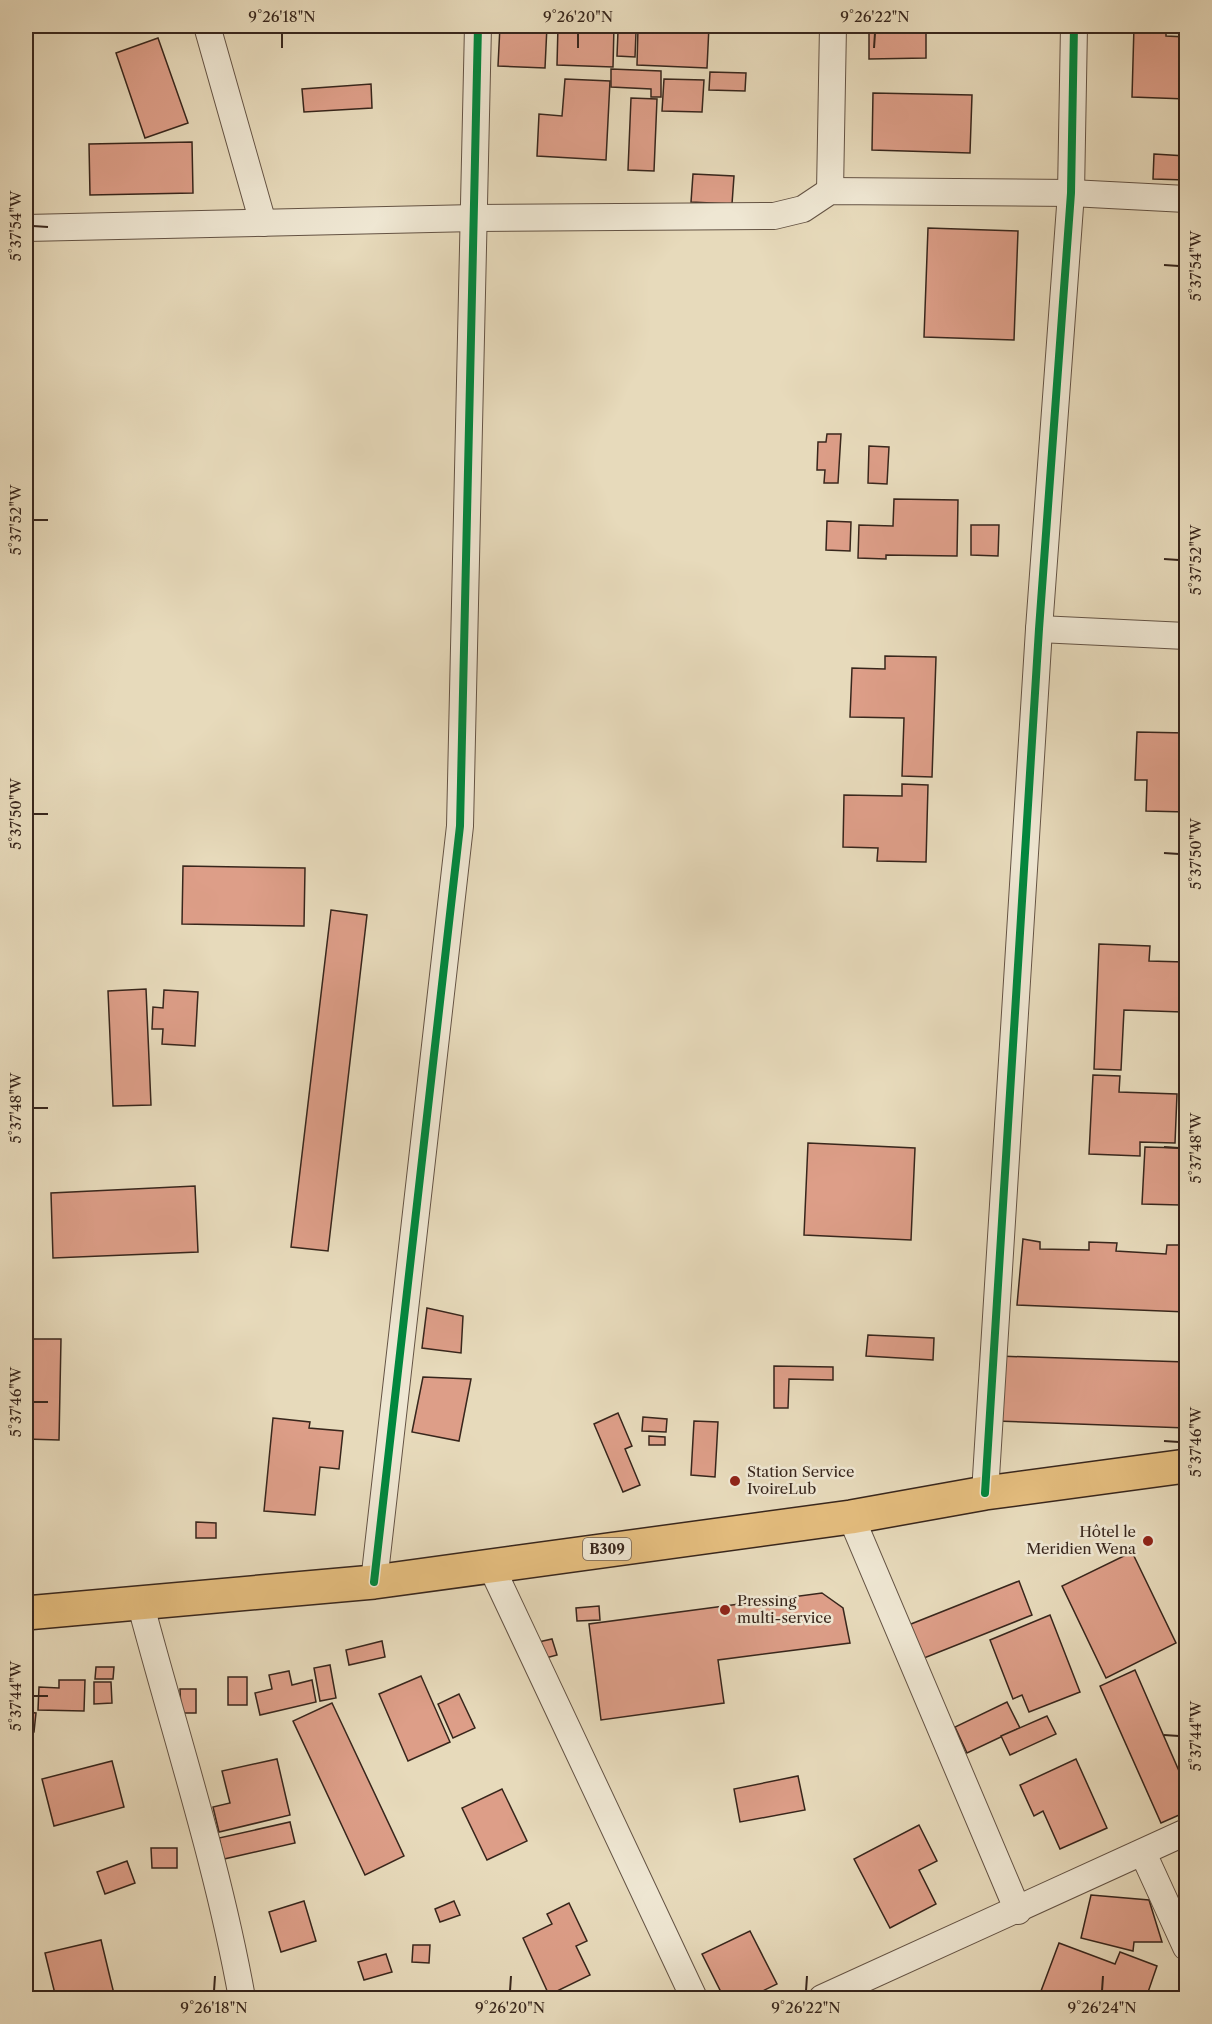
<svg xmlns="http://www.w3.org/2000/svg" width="1212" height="2024" font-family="'Libre Caslon Text',serif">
<rect width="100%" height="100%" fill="#e7dabb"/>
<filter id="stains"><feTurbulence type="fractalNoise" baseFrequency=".00333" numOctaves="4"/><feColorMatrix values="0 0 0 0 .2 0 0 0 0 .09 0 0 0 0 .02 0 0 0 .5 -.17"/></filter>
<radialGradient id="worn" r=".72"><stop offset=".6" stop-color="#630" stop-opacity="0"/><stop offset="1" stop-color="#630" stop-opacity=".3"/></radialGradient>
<g fill="#dd9e88" stroke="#38261c" stroke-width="1.5">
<path d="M500,26H547L545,68L498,66Z"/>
<path d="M558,26H614L613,67L557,65Z"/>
<path d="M628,26H709L707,68L637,65L638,28Z"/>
<path d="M869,26H926V58L869,59Z"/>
<path d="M1134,26H1166V36L1186,37V99L1132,97Z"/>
<path d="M618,31L636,32L635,57L617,56Z"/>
<path d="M158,38L188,123L145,138L116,53Z"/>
<path d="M611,69L661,71V97H651V89L611,87Z"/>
<path d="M710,72L746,73L745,91L709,90Z"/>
<path d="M565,79L610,81L606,160L537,156L539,114L562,116Z"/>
<path d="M664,79L704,80L702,112L662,111Z"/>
<path d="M371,84L372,108L304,112L302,89Z"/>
<path d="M873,93L972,95L970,153L872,150Z"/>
<path d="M631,98L657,99L654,171L628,170Z"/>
<path d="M192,142L193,193L90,195L89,144Z"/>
<path d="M1154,154L1186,156V180L1153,179Z"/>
<path d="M693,174L734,176L732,204L691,202Z"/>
<path d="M928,228L1018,231L1014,340L924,337Z"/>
<path d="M827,434H841L838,483H824L825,470H817L818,442H826Z"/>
<path d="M869,446L889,447L887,484L868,483Z"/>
<path d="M894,499L958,500L957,556L886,555V559L858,558L859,525L893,526Z"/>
<path d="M827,521L851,522L850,551L826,550Z"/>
<path d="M971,525H999L998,556L971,555Z"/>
<path d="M885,656L936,657L932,777L902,776L904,718L850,717L852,668L885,669Z"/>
<path d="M1137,732L1186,733V812L1146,811L1147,780H1135Z"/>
<path d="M902,784L928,785L926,862L877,861L878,848L843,847L844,795L902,796Z"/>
<path d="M183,866L305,868L304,926L182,924Z"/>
<path d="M331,910L367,915L328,1251L291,1247Z"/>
<path d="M1099,944L1150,946L1149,961L1184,962L1182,1012L1124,1010L1121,1070L1094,1069Z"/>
<path d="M146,989L151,1105L113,1106L108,991Z"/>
<path d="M164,990L198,992L195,1046L162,1044L163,1029H152L153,1007L163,1008Z"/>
<path d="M1093,1075L1120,1076L1119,1092L1177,1094L1175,1143L1140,1142V1156L1089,1154Z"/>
<path d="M808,1143L915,1148L911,1240L804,1235Z"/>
<path d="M1145,1147L1182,1148L1180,1205L1142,1204Z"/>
<path d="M195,1186L198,1252L53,1258L51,1193Z"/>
<path d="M1023,1239L1040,1242V1249L1089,1250V1242L1117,1243L1116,1251L1166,1254L1167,1245H1186V1312L1017,1305Z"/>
<path d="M427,1308L463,1316L461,1353L422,1348Z"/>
<path d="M868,1335L934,1338L933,1360L866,1356Z"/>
<path d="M26,1339H61L59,1440L26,1439Z"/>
<path d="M998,1356L1186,1362V1428L996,1421Z"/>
<path d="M774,1366L833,1367V1380L789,1379L788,1408H774Z"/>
<path d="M423,1377L471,1379L459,1441L412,1432Z"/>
<path d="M618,1413L632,1446L625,1449L640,1485L623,1492L594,1424Z"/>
<path d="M643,1417L667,1419L666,1432L642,1431Z"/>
<path d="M273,1418L310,1422L309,1428L343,1431L339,1469L320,1467L315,1515L264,1511Z"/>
<path d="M694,1421L718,1422L715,1477L691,1475Z"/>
<path d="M649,1436L665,1437V1445H649Z"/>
<path d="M196,1522L216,1523V1538H196Z"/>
<path d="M1132,1552L1176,1643L1106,1678L1062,1586Z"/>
<path d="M1019,1581L1032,1615L919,1660L906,1626Z"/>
<path d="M822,1593L843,1608L850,1643L718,1660L724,1703L601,1720L589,1624Z"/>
<path d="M599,1606L600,1620L577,1621L576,1608Z"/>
<path d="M1050,1615L1080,1692L1029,1712L1022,1695L1013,1699L990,1640Z"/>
<path d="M552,1639L557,1655L538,1660L534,1643Z"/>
<path d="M382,1641L385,1657L349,1665L346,1650Z"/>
<path d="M330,1665L336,1698L320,1701L314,1668Z"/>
<path d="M96,1667H114L113,1679H95Z"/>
<path d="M1135,1670L1186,1787V1812L1161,1823L1100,1686Z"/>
<path d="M289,1671L292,1685L312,1680L316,1702L260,1715L255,1693L272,1689L269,1675Z"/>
<path d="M421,1676L450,1742L408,1761L379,1694Z"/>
<rect x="228" y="1677" width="19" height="28"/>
<path d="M59,1680H85L84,1711L38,1710L39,1687L59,1688Z"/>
<path d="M94,1682H111L112,1703L94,1704Z"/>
<path d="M180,1689H196V1713H181Z"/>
<path d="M459,1694L475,1728L453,1738L438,1704Z"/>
<path d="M1007,1702L1020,1728L967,1753L955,1727Z"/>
<path d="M332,1703L404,1856L365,1875L293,1721Z"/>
<path d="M26,1712L36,1713L34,1732L26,1731Z"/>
<path d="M1047,1716L1056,1734L1010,1755L1001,1736Z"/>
<path d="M277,1759L290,1815L219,1832L213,1807L230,1803L222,1771Z"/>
<path d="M1076,1759L1107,1828L1060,1849L1043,1811L1034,1816L1020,1785Z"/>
<path d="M112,1761L124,1807L54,1826L42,1779Z"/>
<path d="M798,1776L805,1810L740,1822L734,1789Z"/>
<path d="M502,1789L527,1841L487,1860L462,1808Z"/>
<path d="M290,1822L295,1843L224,1859L219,1838Z"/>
<path d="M919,1825L937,1861L919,1870L936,1904L890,1928L854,1859Z"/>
<path d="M151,1848H177V1868H152Z"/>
<path d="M127,1861L135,1883L105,1894L97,1872Z"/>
<path d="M1091,1895L1149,1900L1162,1942H1134L1133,1951L1081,1938Z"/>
<path d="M304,1901L316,1941L281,1952L269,1912Z"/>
<path d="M454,1901L460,1915L440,1922L435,1909Z"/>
<path d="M569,1903L587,1941L576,1946L590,1975L549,1995L523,1938L552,1924L547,1914Z"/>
<path d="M750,1931L777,1984L748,1998H724L702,1954Z"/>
<path d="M101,1940L115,1998H56L45,1953Z"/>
<path d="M1059,1943L1115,1964L1120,1952L1157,1966L1146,1998H1063L1041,1991Z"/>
<path d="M413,1945H430L429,1963L412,1962Z"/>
<path d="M386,1954L392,1972L364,1980L358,1962Z"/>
</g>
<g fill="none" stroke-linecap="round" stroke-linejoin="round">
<defs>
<g id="minor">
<path d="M207,26L263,223"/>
<path d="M830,191L833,26"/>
<path d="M26,228L475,218L774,216L803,209L830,191L1071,193L1186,199"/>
<path d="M1039,629L1186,636"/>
<path d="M985,1493L1039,629L1071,193L1074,26"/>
<path d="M851,1517L1018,1911"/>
<path d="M490,1564L694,1998"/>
<path d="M374,1582L460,826L478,26"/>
<path d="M140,1602C175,1734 218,1864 242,1998"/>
<path d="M1143,1853L1186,1947"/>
<path d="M822,1998L1186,1832"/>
</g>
<path id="primary" d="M26,1613L374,1582L851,1517L985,1493L1186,1466"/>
</defs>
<use href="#minor" stroke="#645344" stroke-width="28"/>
<use href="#primary" stroke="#38261c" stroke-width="36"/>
<use href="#minor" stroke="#efe7d3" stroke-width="26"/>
<use href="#primary" stroke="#e4bd7e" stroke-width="33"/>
<defs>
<g id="cycleway">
<path d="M985,1493L1039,629L1071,193L1074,26"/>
<path d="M374,1582L460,826L478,26"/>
</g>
</defs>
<use href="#cycleway" stroke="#efe7d3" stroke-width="11"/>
<use href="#cycleway" stroke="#00873e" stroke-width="8"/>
</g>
<path fill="none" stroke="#38261c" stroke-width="2" d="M282,48V33M578,48V33M874,48L875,33M33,226L48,227M1164,265L1179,266M33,520H48M1164,559L1179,560M33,814H48M1164,853L1179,854M33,1108H48M1164,1147L1179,1148M33,1402H48M1164,1441L1179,1442M33,1696H48M1164,1735L1179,1736M214,1991L215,1976M510,1991L511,1976M806,1991L807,1976M1102,1991L1103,1976"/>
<g fill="#8f2418" stroke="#efe7d3" stroke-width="2">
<circle cx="735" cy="1481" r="6"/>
<circle cx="1148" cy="1541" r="6"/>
<circle cx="725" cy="1610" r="6"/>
</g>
<g text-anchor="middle" stroke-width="5" stroke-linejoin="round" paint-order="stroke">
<rect fill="#efe7d3" stroke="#6f6053" stroke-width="1.5" x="583" y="1538" width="48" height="22" rx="4.5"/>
<g font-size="14" font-weight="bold" fill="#38261c">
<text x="607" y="1554">B309</text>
</g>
<g font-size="15" fill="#38261c" stroke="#efe7d3" text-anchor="start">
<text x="747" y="1477">Station Service<tspan x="747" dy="17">IvoireLub</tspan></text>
<text x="1136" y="1537" text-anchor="end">Hôtel le<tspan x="1136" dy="17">Meridien Wena</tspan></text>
<text x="737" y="1606">Pressing<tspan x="737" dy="17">multi-service</tspan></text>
</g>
</g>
<rect width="1212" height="2024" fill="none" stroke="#e7dabb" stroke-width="66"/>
<rect x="33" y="33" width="1146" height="1958" fill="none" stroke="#38261c" stroke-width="2"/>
<g font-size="15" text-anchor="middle" fill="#38261c">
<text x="282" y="22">9°26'18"N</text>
<text x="578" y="22">9°26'20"N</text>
<text x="875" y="22">9°26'22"N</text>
<text transform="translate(16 226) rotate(-90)" y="5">5°37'54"W</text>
<text transform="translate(1196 266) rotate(-90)" y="5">5°37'54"W</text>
<text transform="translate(16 520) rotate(-90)" y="5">5°37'52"W</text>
<text transform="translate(1196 560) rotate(-90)" y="5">5°37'52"W</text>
<text transform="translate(16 814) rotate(-90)" y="5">5°37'50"W</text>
<text transform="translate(1196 854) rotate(-90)" y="5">5°37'50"W</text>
<text transform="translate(16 1108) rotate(-90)" y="5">5°37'48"W</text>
<text transform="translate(1196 1148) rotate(-90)" y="5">5°37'48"W</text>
<text transform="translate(16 1402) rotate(-90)" y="5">5°37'46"W</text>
<text transform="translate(1196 1442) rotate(-90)" y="5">5°37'46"W</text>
<text transform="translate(16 1696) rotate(-90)" y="5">5°37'44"W</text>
<text transform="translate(1196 1736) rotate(-90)" y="5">5°37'44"W</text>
<text x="214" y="2013">9°26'18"N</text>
<text x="510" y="2013">9°26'20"N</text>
<text x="806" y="2013">9°26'22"N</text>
<text x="1102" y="2013">9°26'24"N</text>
</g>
<rect width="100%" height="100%" filter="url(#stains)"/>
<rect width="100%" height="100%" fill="url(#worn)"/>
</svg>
